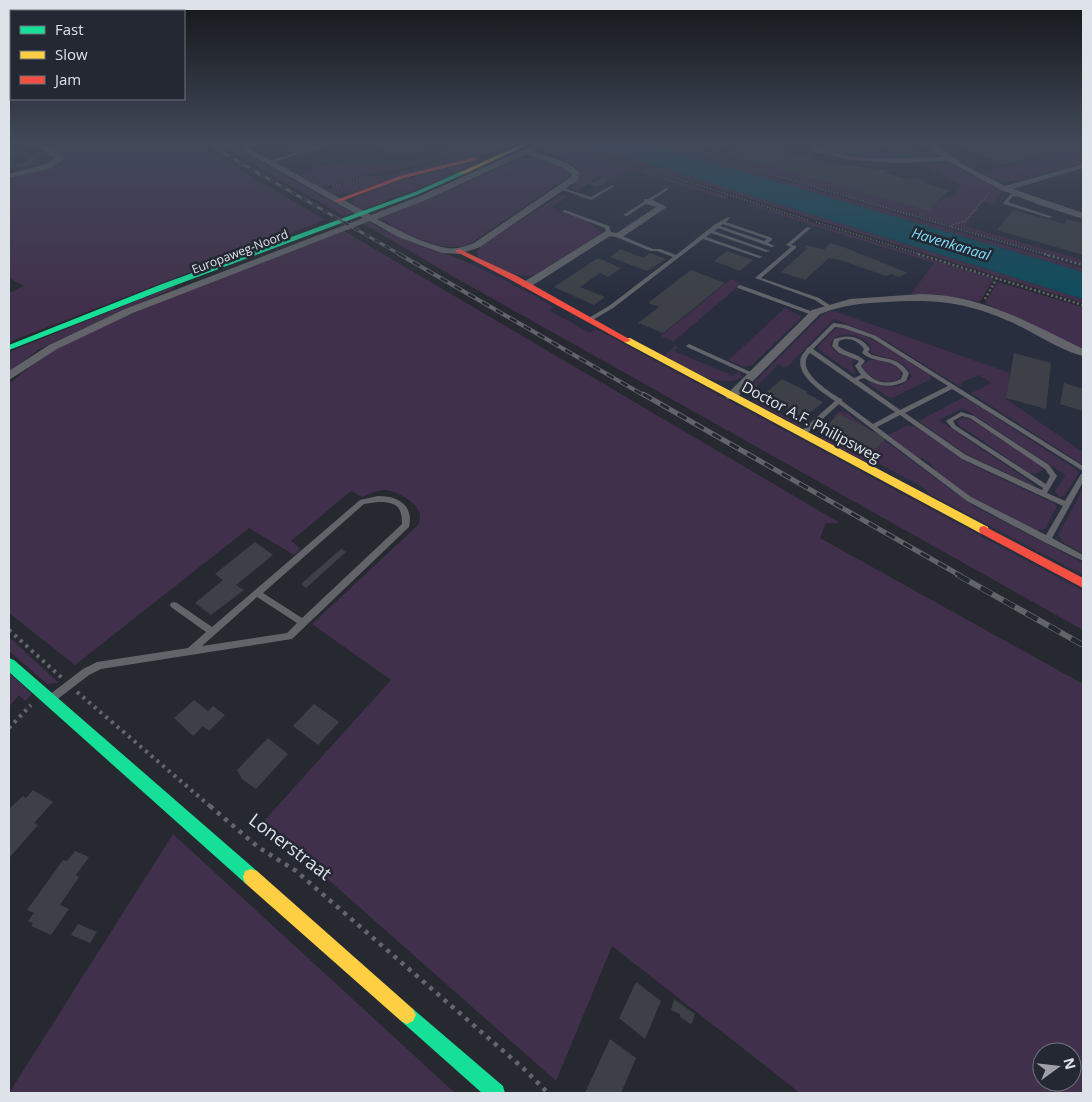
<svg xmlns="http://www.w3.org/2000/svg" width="1092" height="1102" font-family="'Open Sans',sans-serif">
<rect width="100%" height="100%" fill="#262930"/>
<g fill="#282e3e">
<path d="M224,144H459L423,159L382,163L342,162L287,180Z"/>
<path d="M649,144H1083V272L884,213Z"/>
<path d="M626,166L941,264L937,294L993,305L1083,349V630L454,274L481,255Z"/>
</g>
<g fill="#41304b" fill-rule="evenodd">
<path d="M40,144H196L325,220L9,342V293L24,286L9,278V178L55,165L64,158Z"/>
<path d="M218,144H229L353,213L344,216Z"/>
<path d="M458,144H488L408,168L367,175L321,188L301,176C328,155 385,166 419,160C432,157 446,149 458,144Z"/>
<path d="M494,144H518L494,152L451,162L349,194L332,193L324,190L358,180L415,168Z"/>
<path d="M548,144H563L729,197L725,199L631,170L613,180L601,176L577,191L572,189V186L580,178V171L572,164L545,152L544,147Z"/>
<path d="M574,144H585L1083,299V303Z"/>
<path d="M649,144H661L1083,268V272Z"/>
<path d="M671,144H680L716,154L721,152L929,211L943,198L952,196L962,186L920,163L937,162L951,165L1004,191L993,205L983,202L965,226L1083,260V264Z"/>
<path d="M815,144H837L840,149L917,154L933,153L935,155L932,158L905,160L835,155L824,152Z"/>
<path d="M1083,145V163L1014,182L999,181L982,173Z"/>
<path d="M498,155L430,184L361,210L351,202L354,198L394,182Z"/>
<path d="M532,158L561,165L570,173V176L470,244C441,255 404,232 378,218L428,199L516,160Z"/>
<path d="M561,194L568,196L551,207L557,209L556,211C568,216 596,221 601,234L534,275C515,279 496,266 479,258L477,253L480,247Z"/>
<path d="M749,203L991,278L993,280L980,302L937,294H911L934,263L747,205Z"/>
<path d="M369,222C396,238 425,246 454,257C489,271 522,289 554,307L549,310L590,333L596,329L1083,591V630L454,277L364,224Z"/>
<path d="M344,231L840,523H826L820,538L1083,684V1093H800L612,946L556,1081L263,822L391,680L312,624L418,525C419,522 420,520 420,517C421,504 396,490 385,490C376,490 370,494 362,497L351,491L291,541L301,549L294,555L249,528L75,665L9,613V384L42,357L66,344L122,318L194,288ZM1042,1052H1072V1082H1042Z"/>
<path d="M731,279L742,283L673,342L661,336Z"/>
<path d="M998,282L1083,307V350L985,303Z"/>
<path d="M173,286L175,288L58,340L40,349L9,372V352Z"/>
<path d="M785,308L801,316V318L751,366L744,367L729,360Z"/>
<path d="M834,311L1010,373L1006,399L1083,452V465L971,393L992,383L979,375L964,381L960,387L885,340L834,319L786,368L778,364L753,390L758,401L801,425L800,427L753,401L750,390L753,384L821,316L827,312Z"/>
<path d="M842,328C874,336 902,357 930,375L931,379L892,398L888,397L866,382C882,382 897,395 912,376C902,357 889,359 871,353V345C860,334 839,329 830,343C833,353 844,357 854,358L852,363L855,373H852L817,348L835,329Z"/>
<path d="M675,346L678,347L674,351L733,376L738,371L742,377C717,391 686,367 664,355Z"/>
<path d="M870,360C881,358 894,362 901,371L900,378C887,386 868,381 862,367L863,364Z"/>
<path d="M962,398L969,400L1077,470L1078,474L1064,496L1059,497L1055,491L1065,476L1064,474L963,408L939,420L1035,485L1034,486L966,454L919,421Z"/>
<path d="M839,411L846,412L975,507L1083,563V575L929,494L923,487L876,462L867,463L820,438L827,431L858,447L869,437L833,417Z"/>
<path d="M962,418L970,419L1040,465L1043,470L1035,474L1029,473L958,424L957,421Z"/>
<path d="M907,425L916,427L964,461L1055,504L1056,508L1045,529L1036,530L975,500L935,470L932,465L922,458L920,459L889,435Z"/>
<path d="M1083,489V553L1064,543L1058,535Z"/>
<path d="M9,637L59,683L47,684L9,651Z"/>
<path d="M9,673L32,694L25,701L19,695L9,707Z"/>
<path d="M173,834L455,1093H9Z"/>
</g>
<path fill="#0e4c5c" d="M585,144H649L1083,272V299Z"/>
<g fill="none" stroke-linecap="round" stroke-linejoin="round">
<path stroke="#0e4c5c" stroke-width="2.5" d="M823,144L825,150L831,152L912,157"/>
</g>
<g fill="#3d4147">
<path d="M289,144H312L305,150L287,152L282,149Z"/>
<path d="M381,144H415L427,149L412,154L405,153L398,156L377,146Z"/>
<path d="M695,144H727L716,151Z"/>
<path d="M741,144H787L778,150L800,156L802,154L813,157L810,158L834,165L836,163L847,166L849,164L874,170L876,168L888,171L885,173L910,180L913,178L925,181L923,183L949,190L929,211L726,154Z"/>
<path d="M843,144H914L918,151L854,148L845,147Z"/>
<path d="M957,144H1076V145L1005,165Z"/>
<path d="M9,149L17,152L23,150L27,153L16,156L13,154L9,156Z"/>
<path d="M33,157L38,160L32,162L35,163L19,168L14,165L30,160L27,158Z"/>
<path d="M603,177L611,179L597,187L589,184Z"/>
<path d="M1013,210L1065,224L1067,219L1083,223V255L997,230Z"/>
<path d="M830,243L846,248L908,273L898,277L892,274L886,276L840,260L829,258L805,280L781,272L808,248L804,247L807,245L824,250Z"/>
<path d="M621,249L643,258L650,253L666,259L647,271L610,257Z"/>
<path d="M727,251L753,260L740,271L714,261Z"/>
<path d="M598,258L621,268L608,277L600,273L580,287L605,297L594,305L554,287Z"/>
<path d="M691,270L725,283L663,333L638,323L659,307L648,303Z"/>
<path d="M1014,353L1051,363L1046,409L1006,398Z"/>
<path d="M782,379L808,392L806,393L823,402L804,418L762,396Z"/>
<path d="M1064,383L1083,389V411L1060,404Z"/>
<path d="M839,414L886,438L871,453L824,428Z"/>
<path d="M255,542L273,555L236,585L244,590L211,615L195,603L223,580L215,574Z"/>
<path d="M341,549L346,552L306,588L301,584Z"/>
<path d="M194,700L208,711L213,706L225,715L209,731L203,726L193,736L174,718Z"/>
<path d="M314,704L339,722L318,745L293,726Z"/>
<path d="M268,738L288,754L256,789L242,779L237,770Z"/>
<path d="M33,790L53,802L34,823L38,825L9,858V809L23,796L26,798Z"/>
<path d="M75,851L89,857L76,875L79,877L60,905L69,909L51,935L31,926L33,923L28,921L34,913L27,910L63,860L67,861Z"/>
<path d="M78,924L97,932L90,943L71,935Z"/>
<path d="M636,982L661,1001L645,1039L619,1018Z"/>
<path d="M674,999L695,1014L692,1023L690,1024L680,1017V1014L671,1010Z"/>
<path d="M610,1039L636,1058L621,1093H585Z"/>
</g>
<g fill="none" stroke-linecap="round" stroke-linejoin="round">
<g stroke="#64666b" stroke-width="2" stroke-dasharray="1 2" stroke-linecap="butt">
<path d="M570,144L808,220"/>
<path d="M667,144L1048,255"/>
<path d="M478,148L492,144"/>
<path d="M333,186L370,176"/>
<path d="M816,222L922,255"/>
<path d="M951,227L954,224L964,222L990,192"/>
</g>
<g stroke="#64666b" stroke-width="2.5" stroke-dasharray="2 2.5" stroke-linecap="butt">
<path d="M918,254L1083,305"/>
<path d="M1044,254L1083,265"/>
<path d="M985,299L997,278"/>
</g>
<g stroke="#64666b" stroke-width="4" stroke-dasharray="3 4.5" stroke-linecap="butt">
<path d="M9,630L62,678"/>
<path d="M77,692L211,807"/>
<path d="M9,728L31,705"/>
</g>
<path stroke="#64666b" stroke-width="4.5" stroke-dasharray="4 5.5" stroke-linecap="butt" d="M210,806L258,847L296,871L524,1069L548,1093"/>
<g fill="#626469" fill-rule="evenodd">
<path d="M248,144H254L242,149L239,148Z"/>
<path d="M325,144H332L270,163L267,162Z"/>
<path d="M612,185L615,186L591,200L560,189L563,188L591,197Z"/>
<path d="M666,188L669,189L627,216L623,215Z"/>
<path d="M1017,193H1018V195L1012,197L1008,202L1053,217L1049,218L1004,204L1003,203L1010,195Z"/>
<path d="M565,210L609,226L611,233L607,234L605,228L563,212V210Z"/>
<path d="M728,217L730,218L726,222L772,238V240L768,243L775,246L771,247L718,228L714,231L770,251L766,252L711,233L706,237L763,257L759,258L703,239L613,308L591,321H587V319L609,306L673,257L657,251H650L616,237V235H620L653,249H660L676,255L714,225ZM723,224L767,239L764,241L720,226Z"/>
<path d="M807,227L811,228L791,245L796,246V248L761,278L819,298L831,306V308H827L815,300L755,278L791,247L786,245Z"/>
<path d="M740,285L816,313L817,314L812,315L738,288L737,287Z"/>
<path d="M834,323L846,325L876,336L1083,466V471L952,389L905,413L966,455L1042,490L1043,488L952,428L946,421L961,412L974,416L1049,465L1057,476L1047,493L1065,501L1081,474H1083V482L1052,538L1083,555V561L1044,542L967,501L839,404L804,436H800V432L835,401C822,392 795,375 801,357C802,354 806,351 807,348L809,347L832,324ZM835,327L843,328L872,338L948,386L900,410L858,380L864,378C877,386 891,389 906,381L909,373C897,357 889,360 872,355L868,352L870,349C861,336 848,334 834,339L832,346L839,353L859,361L855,366L861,375L854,378L813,349ZM845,339C853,339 859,342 864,349L862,353C876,365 891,356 903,373L901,379C885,387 870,381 861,366L865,361C857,353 846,353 838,346L839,341ZM810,353L895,412L873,424L842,401V399L839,398C827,390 794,370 810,353ZM900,415L962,459L1063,506L1046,535L971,497L877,427ZM962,416L970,418L1045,469L1050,476L1046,484L956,426L953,421Z"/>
<path d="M689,344L755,374L756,375L753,377L751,376L687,347L686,346Z"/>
<path d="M378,496C398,496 414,505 409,527L292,639L101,669L89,675L55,701L52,702L49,701L48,698L49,695L83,669L97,662L188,648L206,632L171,607L170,605L171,603L174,602L177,603L212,627L360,500ZM378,502C396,502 402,506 402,524L302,618L263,593L364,504ZM257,597L297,623L287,633L202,646Z"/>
</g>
<g fill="#626469" fill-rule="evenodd">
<path d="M32,144C42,144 58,149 64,159L49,169L9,178V174L43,165L56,158Z"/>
<path d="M232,144H241L371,215L420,196L536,144H546L533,151L568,163L580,173L578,180L480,247L459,254L442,253L398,237L370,221L133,313L57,349L9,380V371L49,345L125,309L363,218ZM526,154L562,167L572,174L571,177L474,243C465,246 456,250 447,248C426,245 396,229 377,219L426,200Z"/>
<path d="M807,144H815C835,163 913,159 942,157L926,144H934L966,166L1005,186L1083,164V168L1013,189L1083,213V219L1040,205L999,189L948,161L896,163L851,160L815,152Z"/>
<path d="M644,199H650L667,207L621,238L610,236L530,287H522V283L606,231L617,233L656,207L644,203Z"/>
<path d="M921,294C980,294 1032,324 1083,349V356C1063,352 1031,331 1011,322C966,302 936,299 887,302C864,303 842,305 820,314L735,399H727L725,396L812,310L850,299Z"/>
</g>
<g fill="#16e098" fill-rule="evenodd">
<path d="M462,171L464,172V174L419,194L168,288L9,350V345L162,284L415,192Z"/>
<path d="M9,658L14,660L257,871L259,877L257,883L251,885L245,883L9,672Z"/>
<path d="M407,1006L413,1009L503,1086L505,1093H482L401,1021L398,1015L401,1009Z"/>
</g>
<g fill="#ffcf43" fill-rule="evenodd">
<path d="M522,144H530L464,174L459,173Z"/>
<path d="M624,338H630L988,527L989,530L984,534L980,533L624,342Z"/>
<path d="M251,869L257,871L413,1009L416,1015L413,1021L407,1024L401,1021L245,883L243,877L245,871Z"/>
</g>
<g fill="#f24e42" fill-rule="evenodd">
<path d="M475,157L477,160L404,178L339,202L334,201L400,176Z"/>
<path d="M459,249L517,276L631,340L627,342H624L511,280L457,252L455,251Z"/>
<path d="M984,526L1083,578V588L980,533L979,530L980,527Z"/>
</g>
<defs>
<path id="rail-far3" d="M208,144L401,255"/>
<path id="rail-far2" d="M399,254L645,396"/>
<path id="rail-far1" d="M643,394L961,576"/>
<path id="rail" d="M958,575L1083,645"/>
</defs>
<use href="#rail-far3" stroke="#62646a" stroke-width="3"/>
<use href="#rail-far2" stroke="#62646a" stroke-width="4"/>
<use href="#rail-far1" stroke="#62646a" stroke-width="5"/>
<use href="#rail" stroke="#62646a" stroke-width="6"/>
<use href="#rail-far3" stroke="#232833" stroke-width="2" stroke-dasharray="6" stroke-linecap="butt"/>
<use href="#rail-far2" stroke="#232833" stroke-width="2.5" stroke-dasharray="8" stroke-linecap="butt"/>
<use href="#rail-far1" stroke="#232833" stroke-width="3" stroke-dasharray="10" stroke-linecap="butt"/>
<use href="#rail" stroke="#232833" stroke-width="4.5" stroke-dasharray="13" stroke-linecap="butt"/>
</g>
<linearGradient id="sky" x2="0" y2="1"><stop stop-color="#15171a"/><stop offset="0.48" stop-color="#414959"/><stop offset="1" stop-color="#414959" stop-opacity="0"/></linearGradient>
<rect width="1092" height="299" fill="url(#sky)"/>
<g text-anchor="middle" stroke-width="5" stroke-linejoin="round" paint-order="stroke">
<g font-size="12" fill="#dee2e9" stroke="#232833">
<text transform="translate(240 252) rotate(-21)" y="4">Europaweg-Noord</text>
</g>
<g font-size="14" font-style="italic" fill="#80dffb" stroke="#232833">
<text transform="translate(951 244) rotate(17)" y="5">Havenkanaal</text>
</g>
<g font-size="15" fill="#dee2e9" stroke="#232833">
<text transform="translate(811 422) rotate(28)" y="5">Doctor A.F. Philipsweg</text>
</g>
<g font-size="18" fill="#dee2e9" stroke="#232833">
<text transform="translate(290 847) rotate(37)" y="6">Lonerstraat</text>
</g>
</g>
<rect width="1092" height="1102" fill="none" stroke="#dee2e9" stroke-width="20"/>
<rect x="10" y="10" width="175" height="90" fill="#232833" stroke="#6e727c"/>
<rect x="20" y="26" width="25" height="8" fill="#16e098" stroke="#6e727c"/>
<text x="55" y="35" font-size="15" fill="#dee2e9">Fast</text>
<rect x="20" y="51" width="25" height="8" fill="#ffcf43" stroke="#6e727c"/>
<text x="55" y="60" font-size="15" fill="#dee2e9">Slow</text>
<rect x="20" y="76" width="25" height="8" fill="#f24e42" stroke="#6e727c"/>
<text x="55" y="85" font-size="15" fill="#dee2e9">Jam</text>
<g transform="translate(1057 1067) rotate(75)"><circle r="24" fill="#232833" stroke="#6e727c"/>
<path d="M0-4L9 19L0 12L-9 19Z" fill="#9ea1a8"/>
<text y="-8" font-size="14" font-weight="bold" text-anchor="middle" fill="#dee2e9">N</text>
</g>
</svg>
